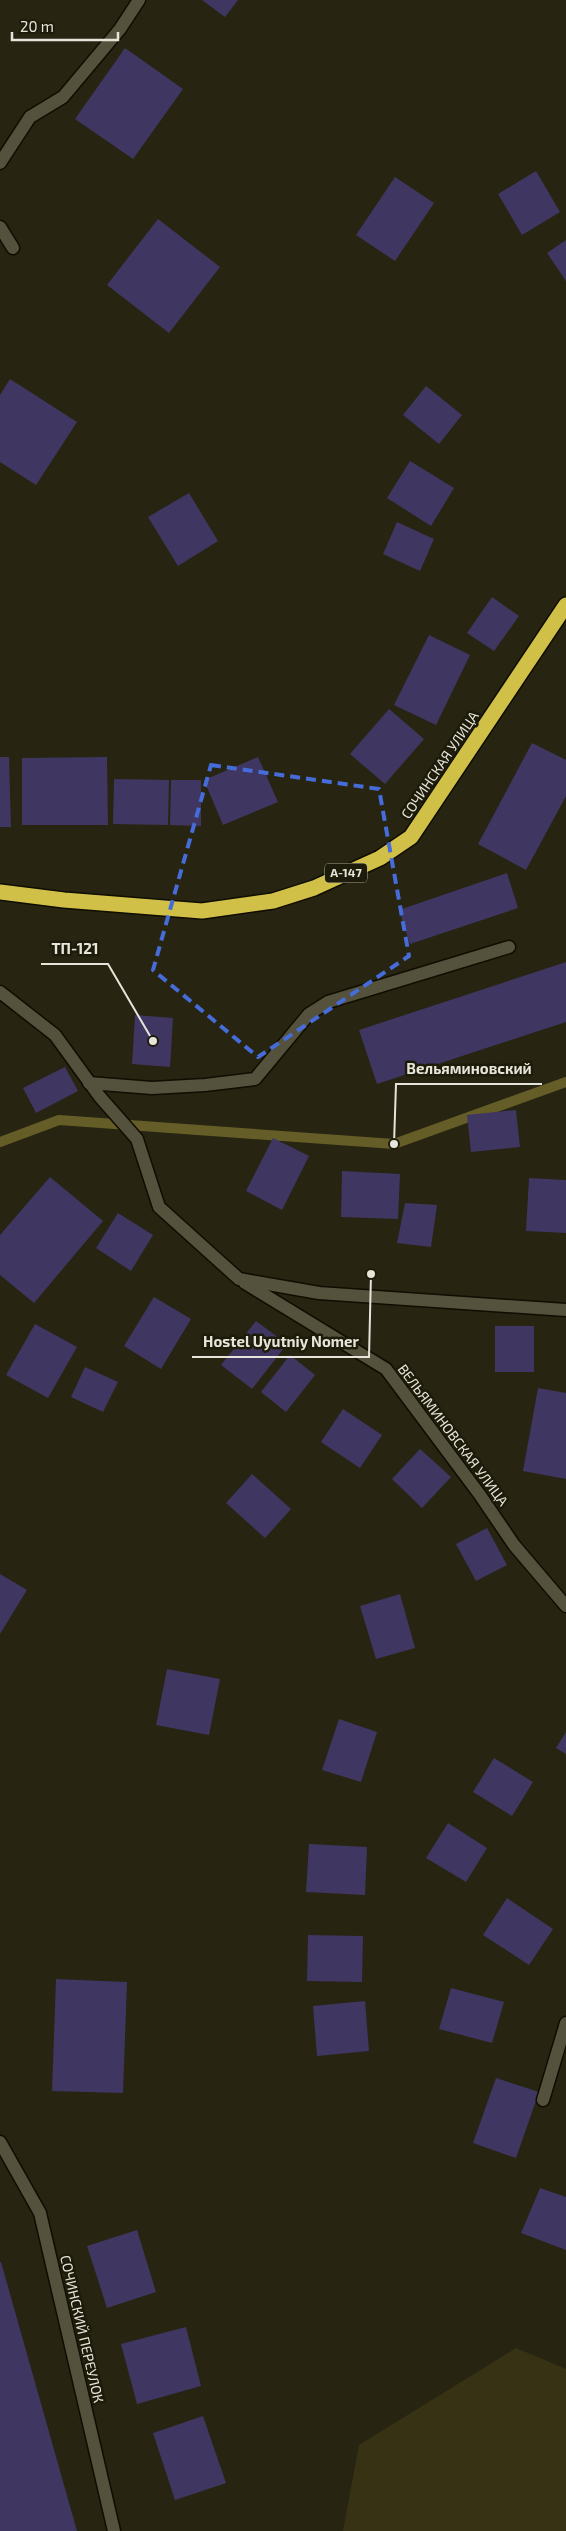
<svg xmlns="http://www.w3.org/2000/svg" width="566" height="2531" font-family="'Exo 2',sans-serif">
<rect width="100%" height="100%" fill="#272412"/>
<path fill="#373213" d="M516,2348L566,2369V2531H343L359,2445Z"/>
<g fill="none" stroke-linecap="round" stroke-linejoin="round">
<path stroke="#655d27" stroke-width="10" d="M0,1142L59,1120L394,1144L566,1082"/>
</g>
<g fill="#3f3662">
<path d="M202,0H238L225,17Z"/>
<path d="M125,48L183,89L133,159L75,119Z"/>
<path d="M536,171L560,212L522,235L498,194Z"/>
<path d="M395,177L434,203L395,261L356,235Z"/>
<path d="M158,219L220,267L169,333L107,285Z"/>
<path d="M566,240V281L547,253Z"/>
<path d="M10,379L77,422L36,485L0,462V395Z"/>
<path d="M426,386L462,415L439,444L403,415Z"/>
<path d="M410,461L454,488L431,526L387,498Z"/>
<path d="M189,493L218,541L178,566L148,517Z"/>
<path d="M397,522L434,539L420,571L383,554Z"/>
<path d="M492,597L519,616L494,651L467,633Z"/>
<path d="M429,635L470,655L436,725L394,705Z"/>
<path d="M389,709L424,739L385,784L350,754Z"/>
<path d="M532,743L566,760V796L526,870L478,844Z"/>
<path d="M0,757H9L11,827H0Z"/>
<path d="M107,757L108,825H22V758Z"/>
<path d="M258,757L278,802L223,825L204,780Z"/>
<path d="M114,779L169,780L168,825L113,824Z"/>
<path d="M171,780H201V826L170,825Z"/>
<path d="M507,873L518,908L410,944L399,910Z"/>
<path d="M566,962V1022L377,1084L359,1030Z"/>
<path d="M135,1015L173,1018L170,1067L132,1064Z"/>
<path d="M65,1067L78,1091L36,1113L23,1088Z"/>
<path d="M516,1110L520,1147L471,1152L467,1115Z"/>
<path d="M273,1138L309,1156L282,1210L246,1191Z"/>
<path d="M342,1171L400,1174L398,1219L341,1217Z"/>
<path d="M50,1177L103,1221L34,1303L0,1275V1235Z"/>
<path d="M529,1178L566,1180V1233L526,1231Z"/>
<path d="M405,1203L437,1205L431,1247L397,1243Z"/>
<path d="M118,1213L153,1235L131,1271L96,1248Z"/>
<path d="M154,1297L191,1319L161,1369L124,1346Z"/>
<path d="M256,1321L287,1344L252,1389L221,1365Z"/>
<path d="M35,1324L77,1347L48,1398L6,1375Z"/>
<rect x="495" y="1326" width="39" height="46"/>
<path d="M290,1355L315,1375L286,1412L261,1392Z"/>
<path d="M85,1367L118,1382L103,1412L71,1397Z"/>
<path d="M538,1388L566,1393V1479L523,1471Z"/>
<path d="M343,1409L382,1435L360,1468L321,1442Z"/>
<path d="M420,1449L451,1477L422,1508L392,1479Z"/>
<path d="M252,1474L291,1509L265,1538L226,1503Z"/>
<path d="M487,1528L507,1565L476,1581L456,1544Z"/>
<path d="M0,1574L27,1590L0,1634Z"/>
<path d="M400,1594L415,1648L376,1659L360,1606Z"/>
<path d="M167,1669L220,1679L209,1735L156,1725Z"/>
<path d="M339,1719L377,1732L361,1782L322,1770Z"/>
<path d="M566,1732V1754L556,1748Z"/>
<path d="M494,1758L533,1782L512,1816L473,1792Z"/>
<path d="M448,1823L487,1848L466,1882L426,1858Z"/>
<path d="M309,1844L367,1847L365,1895L306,1892Z"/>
<path d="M507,1898L553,1929L529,1965L483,1935Z"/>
<path d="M308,1935L363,1936L362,1982L307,1981Z"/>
<path d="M56,1979L127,1982L123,2093L52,2091Z"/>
<path d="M451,1988L504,2002L492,2043L439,2029Z"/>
<path d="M365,2001L369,2051L317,2056L313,2006Z"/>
<path d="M496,2078L539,2092L516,2158L473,2143Z"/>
<path d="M540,2188L566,2197V2250L521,2233Z"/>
<path d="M137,2230L156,2292L107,2308L87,2246Z"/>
<path d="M0,2262H1L77,2531H0Z"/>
<path d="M186,2327L201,2386L137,2404L121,2344Z"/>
<path d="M203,2416L226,2483L175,2500L153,2433Z"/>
</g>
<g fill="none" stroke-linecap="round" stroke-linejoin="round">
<defs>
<g id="minor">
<path d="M0,163L30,117L63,97L120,29L139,0"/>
<path d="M0,227L13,248"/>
<path d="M0,992L55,1035L100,1097L137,1139L159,1207L239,1279L319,1293L566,1310"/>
<path d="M89,1083L152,1088L205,1085L255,1079L309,1014L328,1002L509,947"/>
<path d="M245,1283L386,1369L480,1495L514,1545L566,1606"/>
<path d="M543,2100L566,2023"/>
<path d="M0,2142L40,2213L114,2531"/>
</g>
<path id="highway" d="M0,892L64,900L202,911L273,901L314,888L380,858L411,837L566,605"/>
</defs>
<use href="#minor" stroke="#100d01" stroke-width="15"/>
<use href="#highway" stroke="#100d01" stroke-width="18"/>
<use href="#minor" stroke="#54513d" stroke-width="12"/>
<use href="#highway" stroke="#d1c048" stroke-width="15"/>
</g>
<path fill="none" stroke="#456cd8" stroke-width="4" stroke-dasharray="10 6" stroke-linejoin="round" d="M211,765L379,789L409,956L258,1057L153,970Z"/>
<g text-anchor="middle" stroke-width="5" stroke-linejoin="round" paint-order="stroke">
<rect fill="#1d1b09" stroke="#aaa89b" stroke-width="1" x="325" y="863.5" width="42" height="19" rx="4"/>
<g font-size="12" font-weight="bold" fill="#e7e5da">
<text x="346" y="877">А-147</text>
</g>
<g font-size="14" fill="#e7e5da" stroke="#1d1b09">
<text transform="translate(440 765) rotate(-56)" y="5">СОЧИНСКАЯ УЛИЦА</text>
<text transform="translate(453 1435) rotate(53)" y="5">ВЕЛЬЯМИНОВСКАЯ УЛИЦА</text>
<text transform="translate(82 2329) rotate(77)" y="5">СОЧИНСКИЙ ПЕРЕУЛОК</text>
</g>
</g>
<path fill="none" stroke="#e7e5da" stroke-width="2" d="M153 1041L108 964H41M394 1144L396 1084H542M371 1274L369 1357H192"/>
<g fill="#e7e5da" stroke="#1d1b09" stroke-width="2">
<circle cx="153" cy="1041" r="5"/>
<circle cx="394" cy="1144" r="5"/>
<circle cx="371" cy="1274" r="5"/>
</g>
<g font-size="15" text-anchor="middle" font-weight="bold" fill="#e7e5da" stroke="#1d1b09" stroke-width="5" stroke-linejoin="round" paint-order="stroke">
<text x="75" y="954">ТП-121</text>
<text x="469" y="1074">Вельяминовский</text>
<text x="281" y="1347">Hostel Uyutniy Nomer</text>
</g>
<path d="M12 32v8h106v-8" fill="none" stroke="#e7e5da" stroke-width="2.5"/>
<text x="20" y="32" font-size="15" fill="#e7e5da" stroke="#1d1b09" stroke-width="4" paint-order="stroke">20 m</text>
</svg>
